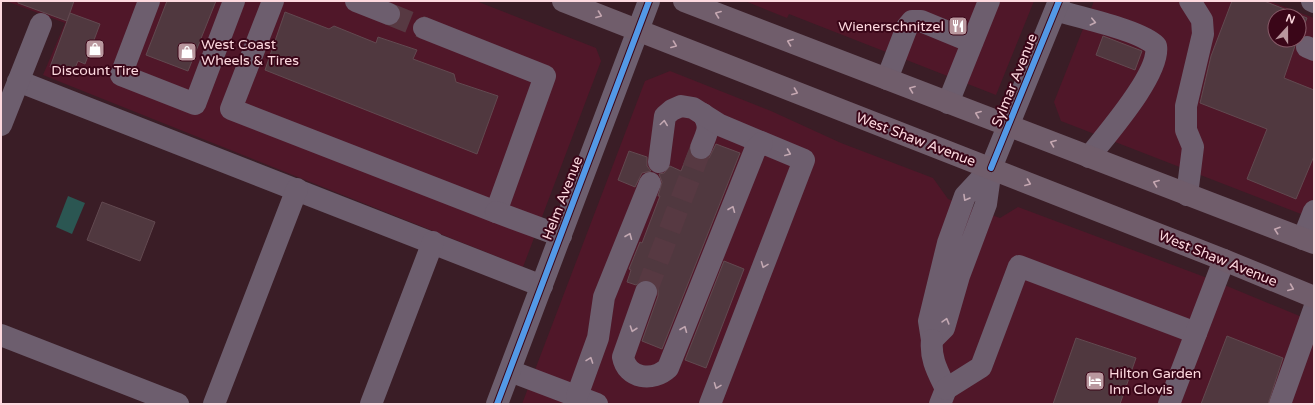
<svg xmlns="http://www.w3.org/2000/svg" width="1315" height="405" font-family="'Varela Round',sans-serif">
<rect width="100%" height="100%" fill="#3a1d26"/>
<g fill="#501729" fill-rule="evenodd">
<path d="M6,1H476L596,48L601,61L523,267L43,75L65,23Z"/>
<path d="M745,1H1034L996,95L789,14L787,18Z"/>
<path d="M1094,1H1269L1314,18V219L1061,121L1054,102ZM1275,16H1299V40H1275Z"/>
<path d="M670,71L771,111L841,143L933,178L948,199L1000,218L1018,207L1210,279L1314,322V404H522L645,81Z"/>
</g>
<path fill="#2b5652" d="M68,196L85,203L72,234L56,227Z"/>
<g fill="#50383f" stroke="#624950">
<path d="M18,1H74L67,21L18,3Z"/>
<path d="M167,1H216L188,71L146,55Z"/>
<path d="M1232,1H1264L1307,18L1299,38V16H1275V40H1297L1284,78L1314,90V156L1296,199L1247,179L1267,129L1200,103L1211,56Z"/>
<path d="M285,12L329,29L334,26L376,43L378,37L417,50L413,59L454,74L456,82L498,96L477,154L265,70Z"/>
<path d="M70,13L100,24L85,64L78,61L72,75L50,67Z"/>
<path d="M1103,36L1142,51L1135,70L1096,55Z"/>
<path d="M716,144L740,153L662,349L642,341L658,296V289L655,284L650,280H643L636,285L627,282L631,270L629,269L640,242L642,243L660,196H658L662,182L659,174L664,173L670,166L681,171L689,151L692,156L697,160H703L709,158Z"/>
<path d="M629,151L647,157V166L651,171L642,173L635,187L618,180Z"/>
<path d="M102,202L155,222L140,261L87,240Z"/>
<path d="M724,261L744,269L706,368L685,360Z"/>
<path d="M1227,336L1283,358L1268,404H1201Z"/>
<path d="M1076,338L1136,358L1120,404H1053Z"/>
</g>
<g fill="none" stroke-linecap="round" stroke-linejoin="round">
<g stroke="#573942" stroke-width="22" stroke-dasharray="22 11" stroke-linecap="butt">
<path d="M389,14L424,28"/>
<path d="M646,292L701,148"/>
</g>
<g stroke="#6d5e6e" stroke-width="22">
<path d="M149,1L121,75L195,104L234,1"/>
<path d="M273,1L231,109L496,212L545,76L424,28"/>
<path d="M356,1L389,14"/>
<path d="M1312,1L1314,2"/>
<path d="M1056,10C1080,18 1140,30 1156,46C1161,73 1106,135 1089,157"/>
<path d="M1307,47L1314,50"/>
<path d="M887,79L907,27L912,21H921L972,42"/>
<path d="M18,81L542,286"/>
<path d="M948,103L989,1"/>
<path d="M1,125L41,24"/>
<path d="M701,148C706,134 712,128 703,114"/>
<path d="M659,162L665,116L672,110L681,106L693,108L720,125L804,160L710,404"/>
<path d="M991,168L965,196L948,243L929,321L932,340L944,328L959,276L986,204L991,168L1059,1"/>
<path d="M1187,195L1193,147L1186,130V106L1203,34L1202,20L1190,1"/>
<path d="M496,212L561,236"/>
<path d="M1303,239L1314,211"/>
<path d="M646,292L623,357C627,379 653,382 668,368L755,150L762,143"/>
<path d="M1,335L178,404"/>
<path d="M932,340C930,359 938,372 946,389L940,404"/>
<path d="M510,371L597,404"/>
<path d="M946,389L981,367L1019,266L1196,333"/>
<path d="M577,396L598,338L604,297L650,183"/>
<path d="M214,404L297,189"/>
<path d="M371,404L433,242"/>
<path d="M497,404L649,1"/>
<path d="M1169,404L1224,260"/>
<path d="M1280,404L1314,309"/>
</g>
<g stroke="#705d6b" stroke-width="22">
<path d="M563,1L1224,260L1314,297"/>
<path d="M684,1L1314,243"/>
</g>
<defs>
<g id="cycleway">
<path d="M991,168L1059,1"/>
<path d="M497,404L649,1"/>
</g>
</defs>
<use href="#cycleway" stroke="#3a0618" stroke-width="8"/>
<use href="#cycleway" stroke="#5399e6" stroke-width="6"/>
</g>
<defs><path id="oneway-chevron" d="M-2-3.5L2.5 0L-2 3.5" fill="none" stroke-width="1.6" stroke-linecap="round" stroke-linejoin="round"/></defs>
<g stroke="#c5a7b1">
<use href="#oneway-chevron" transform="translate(718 14) rotate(-159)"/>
<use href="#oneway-chevron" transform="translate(599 15) rotate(21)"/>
<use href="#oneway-chevron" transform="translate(790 42) rotate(-159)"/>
<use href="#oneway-chevron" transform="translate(674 45) rotate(21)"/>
<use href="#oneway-chevron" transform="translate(912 89) rotate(-159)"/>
<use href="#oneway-chevron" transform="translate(795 92) rotate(21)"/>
<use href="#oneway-chevron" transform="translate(978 114) rotate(-159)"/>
<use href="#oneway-chevron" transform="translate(1053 143) rotate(-159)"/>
<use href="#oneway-chevron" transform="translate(1028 183) rotate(21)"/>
<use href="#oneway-chevron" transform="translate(1156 183) rotate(-159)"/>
<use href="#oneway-chevron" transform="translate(1277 230) rotate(-161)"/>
<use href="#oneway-chevron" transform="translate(1291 288) rotate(22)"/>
</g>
<g stroke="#c3a8b2">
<use href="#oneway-chevron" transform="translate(1093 22) rotate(13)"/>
<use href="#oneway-chevron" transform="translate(664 123) rotate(-82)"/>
<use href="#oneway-chevron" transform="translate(788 153) rotate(22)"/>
<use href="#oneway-chevron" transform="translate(966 198) rotate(120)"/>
<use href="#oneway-chevron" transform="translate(732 209) rotate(-68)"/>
<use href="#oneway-chevron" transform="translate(629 236) rotate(-68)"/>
<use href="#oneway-chevron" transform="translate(764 265) rotate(111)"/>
<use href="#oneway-chevron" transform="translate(946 321) rotate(-74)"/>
<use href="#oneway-chevron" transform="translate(633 329) rotate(109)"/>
<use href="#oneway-chevron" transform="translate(684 329) rotate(-68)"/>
<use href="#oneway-chevron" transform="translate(590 360) rotate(-70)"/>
<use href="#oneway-chevron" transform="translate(717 386) rotate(111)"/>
</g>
<defs>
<symbol id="restaurant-square" viewBox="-11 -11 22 22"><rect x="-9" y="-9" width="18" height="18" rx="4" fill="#b9979e" stroke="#3a0618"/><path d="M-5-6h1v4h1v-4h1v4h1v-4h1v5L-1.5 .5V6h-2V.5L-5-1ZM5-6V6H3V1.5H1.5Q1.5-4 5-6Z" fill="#fff"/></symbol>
<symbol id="shop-square" viewBox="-11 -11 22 22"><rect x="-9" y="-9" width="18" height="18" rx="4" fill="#b9979e" stroke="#3a0618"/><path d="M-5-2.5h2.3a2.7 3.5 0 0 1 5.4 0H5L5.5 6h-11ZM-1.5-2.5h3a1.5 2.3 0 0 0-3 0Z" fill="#fff"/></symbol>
<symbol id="hotel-square" viewBox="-11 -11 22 22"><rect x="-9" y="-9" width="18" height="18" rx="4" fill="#b9979e" stroke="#3a0618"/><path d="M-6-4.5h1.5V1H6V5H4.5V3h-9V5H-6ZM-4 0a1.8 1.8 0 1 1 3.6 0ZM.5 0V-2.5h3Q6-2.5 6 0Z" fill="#fff"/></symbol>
</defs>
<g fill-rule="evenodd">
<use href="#restaurant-square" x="947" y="15" width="22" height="22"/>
<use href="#shop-square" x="84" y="38" width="22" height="22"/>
<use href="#shop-square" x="176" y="41" width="22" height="22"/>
<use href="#hotel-square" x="1084" y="370" width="22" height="22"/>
</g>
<g text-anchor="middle" stroke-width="4" stroke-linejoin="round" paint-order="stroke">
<g font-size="14" fill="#fdd9df" stroke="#3a0618" text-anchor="start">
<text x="944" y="31" text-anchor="end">Wienerschnitzel</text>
<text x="201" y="49">West Coast<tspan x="201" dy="16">Wheels &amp; Tires</tspan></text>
<text x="95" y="75" text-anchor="middle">Discount Tire</text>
<text x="1109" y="378">Hilton Garden<tspan x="1109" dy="16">Inn Clovis</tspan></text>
</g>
<g font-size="14" fill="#fdd9df" stroke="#3a0618">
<text transform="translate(1014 80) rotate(-68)" y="5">Sylmar Avenue</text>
<text transform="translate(916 139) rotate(21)" y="5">West Shaw Avenue</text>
<text transform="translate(562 198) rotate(-69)" y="5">Helm Avenue</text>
<text transform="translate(1218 258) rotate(22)" y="5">West Shaw Avenue</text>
</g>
</g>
<rect width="1315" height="405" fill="none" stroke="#fdd9df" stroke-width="4"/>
<g transform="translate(1287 28) rotate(21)"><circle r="19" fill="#3a0618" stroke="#885a68"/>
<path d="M0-3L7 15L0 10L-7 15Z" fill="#b9979e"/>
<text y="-6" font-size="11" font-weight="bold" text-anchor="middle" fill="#fdd9df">N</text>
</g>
</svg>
